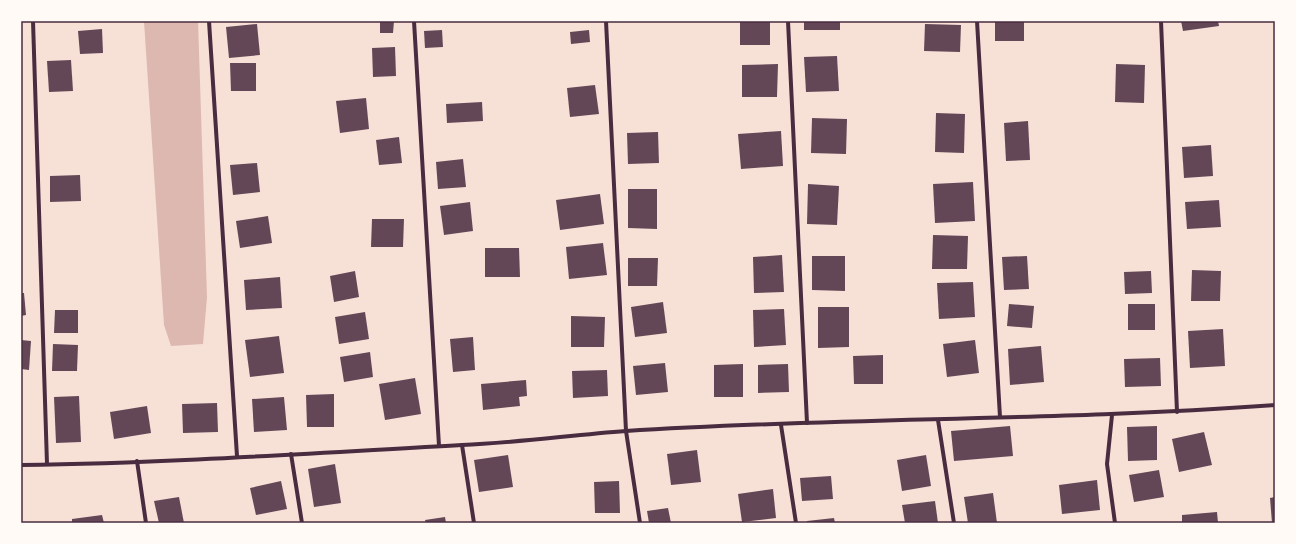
<svg xmlns="http://www.w3.org/2000/svg" width="1296" height="544" font-family="Overpass,sans-serif">
<rect width="100%" height="100%" fill="#f7e1d7"/>
<path fill="#dcb8b0" d="M144,21H198L207,297L203,344L171,346L164,325Z"/>
<g fill="#644757">
<path d="M380,21H394L393,33H380Z"/>
<rect x="740" y="21" width="30" height="24"/>
<rect x="804" y="21" width="36" height="9"/>
<rect x="995" y="21" width="29" height="20"/>
<path d="M1181,21H1218L1219,26L1183,31Z"/>
<path d="M257,24L260,55L229,58L226,27Z"/>
<path d="M925,24L961,25L960,52L924,51Z"/>
<path d="M102,29L103,53L80,54L78,31Z"/>
<path d="M442,30L443,47L425,48L424,31Z"/>
<path d="M589,30L590,42L571,44L570,32Z"/>
<path d="M395,47L396,76L373,77L372,48Z"/>
<path d="M837,56L839,91L806,92L804,57Z"/>
<path d="M71,60L73,91L49,92L47,61Z"/>
<path d="M230,63H256V91H231Z"/>
<path d="M778,64L777,97H742V65Z"/>
<path d="M1116,64L1145,65L1144,103L1115,102Z"/>
<path d="M595,85L599,114L570,117L567,88Z"/>
<path d="M366,98L369,129L340,133L336,101Z"/>
<path d="M482,102L483,121L447,123L446,104Z"/>
<path d="M936,113L965,114L964,153L935,152Z"/>
<path d="M812,118L847,119L846,154L811,153Z"/>
<path d="M1028,121L1030,160L1006,161L1004,123Z"/>
<path d="M781,131L783,166L741,169L738,134Z"/>
<path d="M658,132L659,163L628,164L627,133Z"/>
<path d="M399,137L402,163L379,165L376,140Z"/>
<path d="M1211,145L1213,176L1184,178L1182,147Z"/>
<path d="M463,159L466,187L438,189L436,162Z"/>
<path d="M257,163L260,192L233,195L230,165Z"/>
<path d="M80,175L81,201L50,202V176Z"/>
<path d="M973,182L975,221L935,223L933,184Z"/>
<path d="M808,184L839,186L837,225L807,224Z"/>
<path d="M628,189H657V229L628,228Z"/>
<path d="M600,194L604,224L560,230L556,200Z"/>
<path d="M1219,200L1221,227L1187,229L1185,202Z"/>
<path d="M470,202L473,231L444,235L440,206Z"/>
<path d="M268,216L272,243L240,248L236,221Z"/>
<path d="M372,219H404L403,247H371Z"/>
<path d="M933,235L968,236L967,269H932Z"/>
<path d="M603,243L607,275L569,279L566,247Z"/>
<path d="M485,248H519L520,277H485Z"/>
<path d="M782,255L784,292L754,293L753,257Z"/>
<path d="M812,256H845V291L812,290Z"/>
<path d="M1027,256L1029,289L1004,290L1002,257Z"/>
<path d="M628,258H658L657,286H628Z"/>
<path d="M1192,270L1221,271L1220,301H1191Z"/>
<path d="M355,271L359,297L334,302L330,276Z"/>
<path d="M1151,271L1152,293L1125,294L1124,272Z"/>
<path d="M280,277L282,308L246,310L244,280Z"/>
<path d="M973,282L975,317L939,319L937,283Z"/>
<path d="M21,293H24L26,315L21,316Z"/>
<path d="M663,302L667,333L635,337L631,307Z"/>
<path d="M1009,304L1034,306L1032,328L1007,326Z"/>
<rect x="1128" y="304" width="27" height="26"/>
<path d="M818,307H849V347L818,348Z"/>
<path d="M784,309L786,345L754,347L753,310Z"/>
<path d="M55,310H78V333H54Z"/>
<path d="M365,312L369,339L339,344L335,317Z"/>
<path d="M571,316L605,317L604,347H571Z"/>
<path d="M1223,329L1225,366L1190,368L1188,331Z"/>
<path d="M279,336L284,373L250,377L245,340Z"/>
<path d="M473,337L475,370L453,372L450,339Z"/>
<path d="M21,340L31,341L29,370L21,369Z"/>
<path d="M975,340L979,373L947,377L943,344Z"/>
<path d="M53,344L78,345L77,371H52Z"/>
<path d="M1041,346L1044,382L1010,385L1008,349Z"/>
<path d="M370,352L373,377L344,382L340,357Z"/>
<path d="M883,355V384H854L853,356Z"/>
<path d="M1160,358L1161,386L1125,387L1124,359Z"/>
<path d="M665,363L668,392L636,395L633,366Z"/>
<path d="M743,364V397H714V365Z"/>
<path d="M788,364L789,392L758,393V365Z"/>
<path d="M607,370L608,396L573,398L572,371Z"/>
<path d="M415,378L421,414L385,420L379,384Z"/>
<path d="M526,380L527,396L519,397L520,406L483,410L481,384Z"/>
<path d="M334,394V427H307L306,395Z"/>
<path d="M79,396L81,442L56,443L54,397Z"/>
<path d="M284,397L287,430L254,432L252,399Z"/>
<path d="M217,403L218,432L183,433L182,404Z"/>
<path d="M147,406L151,433L114,439L110,412Z"/>
<path d="M1010,426L1013,456L954,461L951,431Z"/>
<path d="M1157,426V460L1128,461L1127,427Z"/>
<path d="M1204,432L1212,465L1179,472L1172,439Z"/>
<path d="M697,450L701,482L671,485L667,454Z"/>
<path d="M508,455L513,487L479,492L474,460Z"/>
<path d="M926,455L931,486L902,491L897,460Z"/>
<path d="M335,464L341,503L314,507L308,469Z"/>
<path d="M1159,470L1164,497L1134,502L1129,475Z"/>
<path d="M831,476L833,499L802,501L800,478Z"/>
<path d="M1097,480L1100,510L1062,514L1059,485Z"/>
<path d="M281,481L287,509L256,515L250,488Z"/>
<path d="M619,481L620,513H595L594,482Z"/>
<path d="M773,489L776,518L742,522L738,494Z"/>
<path d="M993,493L997,523H968L964,497Z"/>
<path d="M179,497L184,523H159L154,501Z"/>
<path d="M1275,497V523H1272L1270,498Z"/>
<path d="M935,501L938,523H905L902,505Z"/>
<path d="M668,508L671,523H649L647,511Z"/>
<path d="M1217,512L1218,523H1182V515Z"/>
<path d="M102,515L104,523H72V519Z"/>
<path d="M445,517L446,523H426L425,520Z"/>
<path d="M834,518L835,523H807V521Z"/>
</g>
<g fill="none" stroke-linecap="round" stroke-linejoin="round">
<g stroke="#4a2c40" stroke-width="4">
<path d="M33,21L47,464"/>
<path d="M209,21L237,456"/>
<path d="M414,21L439,446"/>
<path d="M606,21L626,431L640,523"/>
<path d="M788,21L807,423"/>
<path d="M977,21L1000,417"/>
<path d="M1161,21L1177,412"/>
<path d="M1112,415L1107,464L1115,523"/>
<path d="M938,420L954,523"/>
<path d="M781,425L796,523"/>
<path d="M462,445L474,523"/>
<path d="M291,454L302,523"/>
<path d="M137,461L146,523"/>
<path d="M21,465C168,463 315,453 462,445C517,443 571,435 626,431C842,417 1059,421 1275,405"/>
</g>
</g>
<rect width="1296" height="544" fill="none" stroke="#fffaf5" stroke-width="44"/>
<rect x="22" y="22" width="1252" height="500" fill="none" stroke="#4a2c40" stroke-width="1.5"/>
</svg>
